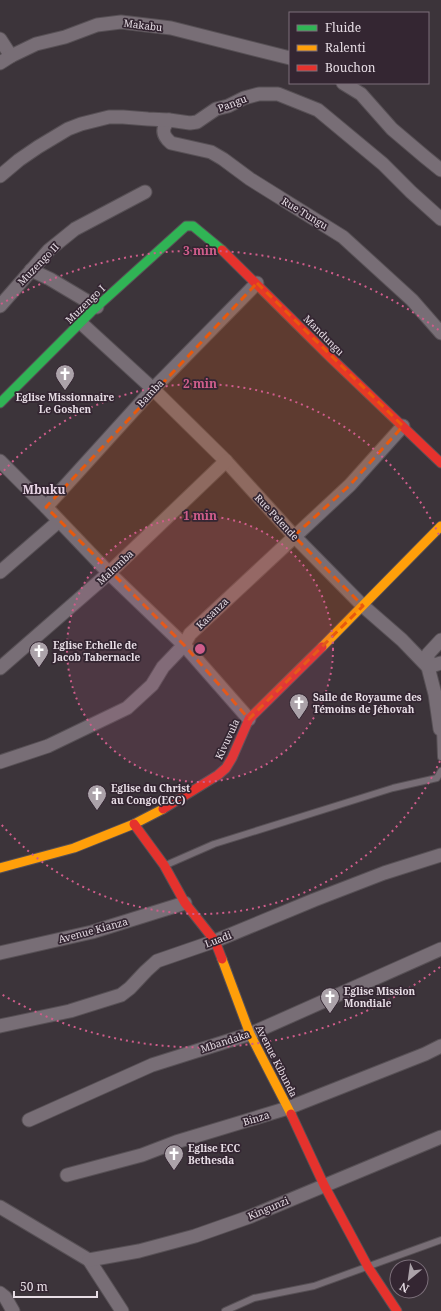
<svg xmlns="http://www.w3.org/2000/svg" width="441" height="1311" font-family="'Noto Serif',serif">
<rect width="100%" height="100%" fill="#3c343a"/>
<g fill="none" stroke-linecap="round" stroke-linejoin="round">
<defs>
<g id="lane">
<path d="M440,729L441,757"/>
<path d="M166,865L214,844L393,788L437,778L441,771"/>
<path d="M225,1311L254,1298L314,1286L441,1240"/>
</g>
<g id="street">
<path d="M0,39L11,56"/>
<path d="M0,63L11,56L36,44L65,37L97,25L121,22L171,28L290,58"/>
<path d="M343,83L361,94L392,129L425,157L441,170"/>
<path d="M169,120C161,129 162,135 171,143L211,152L223,159L250,179L343,237L412,300L441,333"/>
<path d="M0,176L19,160L38,147L68,129L81,124L109,117H123L148,119L169,120L190,123L197,122L216,109L228,106L244,98L259,94H278L318,110L383,164L411,192L441,219"/>
<path d="M31,270L50,279L97,307"/>
<path d="M0,306L49,250L75,229L145,192"/>
<path d="M81,323L153,389L226,461L294,536L363,606L402,640L428,667L435,694L440,729H441"/>
<path d="M0,461L46,507L109,573L184,645L249,719"/>
<path d="M46,507L153,389L257,283"/>
<path d="M0,572L59,521"/>
<path d="M441,640L428,654V667L441,663"/>
<path d="M0,668L109,573L226,461"/>
<path d="M0,762L48,746L127,708L152,685L163,667L184,645L190,634L350,485L403,426"/>
<path d="M0,953L92,932L185,903"/>
<path d="M0,1026L70,1011L121,995L130,988L146,971L157,961L215,941L314,900L384,873L441,855"/>
<path d="M29,1120L152,1065L250,1034L441,949"/>
<path d="M67,1175L142,1155L176,1142L288,1108L425,1054L441,1046"/>
<path d="M0,1207L89,1260L122,1311"/>
<path d="M89,1260L139,1251L195,1236L249,1217L441,1137"/>
<path d="M0,1293L5,1297L13,1311"/>
</g>
<path id="fast" d="M0,403L91,312L186,226H193L222,250"/>
<g id="slow">
<path d="M322,647L441,526"/>
<path d="M0,868L74,848L134,824L163,809"/>
<path d="M222,959L250,1034L291,1114"/>
</g>
<g id="jam">
<path d="M222,250L330,357L441,463"/>
<path d="M163,809L218,775L226,768L232,758L249,719L322,647"/>
<path d="M134,824L164,865L185,903L215,941L222,959"/>
<path d="M291,1114L324,1185L368,1267L397,1311"/>
</g>
</defs>
<use href="#lane" stroke="#575055" stroke-width="8"/>
<use href="#street" stroke="#575055" stroke-width="15"/>
<use href="#fast" stroke="#575055" stroke-width="11"/>
<use href="#slow" stroke="#575055" stroke-width="11"/>
<use href="#jam" stroke="#575055" stroke-width="11"/>
<use href="#lane" stroke="#786e76" stroke-width="6"/>
<use href="#street" stroke="#786e76" stroke-width="13"/>
<use href="#fast" stroke="#30b455" stroke-width="9"/>
<use href="#slow" stroke="#ff9f0a" stroke-width="9"/>
<use href="#jam" stroke="#e5322d" stroke-width="9"/>
</g>
<path fill="#e8590c" fill-opacity="0.2" stroke="#e8590c" stroke-width="3" stroke-dasharray="8 5" stroke-linejoin="round" d="M257,283L403,426L350,485L294,536L363,606L249,719L184,645L46,507Z"/>
<circle cx="200" cy="649" r="133" fill="#cf5d8b" fill-opacity=".12"/>
<g fill="none" stroke="#cf5d8b" stroke-width="2" stroke-dasharray="2 4">
<circle cx="200" cy="649" r="133"/>
<path d="M440 761A265 265 0 0 1 0 823M0 475A265 265 0 0 1 440 537"/>
<path d="M440 967A398 398 0 0 1 1 994M1 304A398 398 0 0 1 440 331"/>
</g>
<defs>
<symbol id="church-pin" viewBox="-11 -11 22 30"><path d="M0 17L-7.5 6A9.5 9.5 0 1 1 7.5 6Z" fill="#aba2a9" stroke="#342632"/><path d="M-1.2-6h2.4v3.5h3.3v2.4h-3.3V6h-2.4V-.1h-3.3v-2.4h3.3Z" fill="#fff"/></symbol>
</defs>
<g fill-rule="evenodd">
<use href="#church-pin" x="54" y="363" width="22" height="30"/>
<use href="#church-pin" x="28" y="640" width="22" height="30"/>
<use href="#church-pin" x="288" y="692" width="22" height="30"/>
<use href="#church-pin" x="86" y="783" width="22" height="30"/>
<use href="#church-pin" x="319" y="986" width="22" height="30"/>
<use href="#church-pin" x="163" y="1143" width="22" height="30"/>
</g>
<g text-anchor="middle" stroke-width="3.5" stroke-linejoin="round" paint-order="stroke">
<g font-size="10" fill="#e7dde5" stroke="#342632">
<text transform="translate(143 25) rotate(7)" y="4">Makabu</text>
<text transform="translate(232 103) rotate(-21)" y="4">Pangu</text>
<text transform="translate(305 213) rotate(31)" y="4">Rue Tungu</text>
<text transform="translate(38 264) rotate(-46)" y="4">Muzengo II</text>
<text transform="translate(85 304) rotate(-44)" y="4">Muzengo I</text>
<text transform="translate(324 335) rotate(45)" y="4">Mandungu</text>
<text transform="translate(150 393) rotate(-47)" y="4">Bamba</text>
<text transform="translate(277 517) rotate(47)" y="4">Rue Pelende</text>
<text transform="translate(115 567) rotate(-43)" y="4">Malomba</text>
<text transform="translate(212 613) rotate(-44)" y="4">Kasanza</text>
<text transform="translate(227 739) rotate(-65)" y="4">Kivuvula</text>
<text transform="translate(93 930) rotate(-15)" y="4">Avenue Kianza</text>
<text transform="translate(218 939) rotate(-21)" y="4">Luadi</text>
<text transform="translate(225 1041) rotate(-18)" y="4">Mbandaka</text>
<text transform="translate(277 1061) rotate(63)" y="4">Avenue Kibunda</text>
<text transform="translate(256 1118) rotate(-17)" y="4">Binza</text>
<text transform="translate(268 1208) rotate(-23)" y="4">Kingunzi</text>
</g>
<g font-size="10" font-weight="bold" fill="#e7dde5" stroke="#342632" text-anchor="start">
<text x="65" y="401" text-anchor="middle">Eglise Missionnaire<tspan x="65" dy="12">Le Goshen</tspan></text>
<text x="53" y="649">Eglise Echelle de<tspan x="53" dy="12">Jacob Tabernacle</tspan></text>
<text x="313" y="701">Salle de Royaume des<tspan x="313" dy="12">Témoins de Jéhovah</tspan></text>
<text x="111" y="792">Eglise du Christ<tspan x="111" dy="12">au Congo(ECC)</tspan></text>
<text x="344" y="995">Eglise Mission<tspan x="344" dy="12">Mondiale</tspan></text>
<text x="188" y="1152">Eglise ECC<tspan x="188" dy="12">Bethesda</tspan></text>
</g>
<g font-size="12" font-weight="bold" fill="#e8d5e5" stroke="#342632">
<text x="44" y="494">Mbuku</text>
</g>
</g>
<circle cx="200" cy="649" r="6" fill="#cf5d8b" stroke="#342632" stroke-width="2"/>
<g font-size="12" text-anchor="middle" font-weight="bold" fill="#cf5d8b" stroke="#342632" stroke-width="3.5" stroke-linejoin="round" paint-order="stroke">
<text x="200" y="255">3 min</text>
<text x="200" y="388">2 min</text>
<text x="200" y="520">1 min</text>
</g>
<rect x="289" y="12" width="140" height="72" fill="#342632" stroke="#7c6f7a"/>
<rect x="297" y="25" width="20" height="6" fill="#30b455" stroke="#7c6f7a"/>
<text x="325" y="32" font-size="12" fill="#e7dde5">Fluide</text>
<rect x="297" y="45" width="20" height="6" fill="#ff9f0a" stroke="#7c6f7a"/>
<text x="325" y="52" font-size="12" fill="#e7dde5">Ralenti</text>
<rect x="297" y="65" width="20" height="6" fill="#e5322d" stroke="#7c6f7a"/>
<text x="325" y="72" font-size="12" fill="#e7dde5">Bouchon</text>
<g transform="translate(409 1279) rotate(209)"><circle r="19" fill="#342632" stroke="#7c6f7a"/>
<path d="M0-3L7 15L0 10L-7 15Z" fill="#aba2a9"/>
<text y="-6" font-size="11" font-weight="bold" text-anchor="middle" fill="#e7dde5">N</text>
</g>
<path d="M14 1291v6h83v-6" fill="none" stroke="#e7dde5" stroke-width="2"/>
<text x="20" y="1291" font-size="12" fill="#e7dde5" stroke="#342632" stroke-width="3" paint-order="stroke">50 m</text>
</svg>
